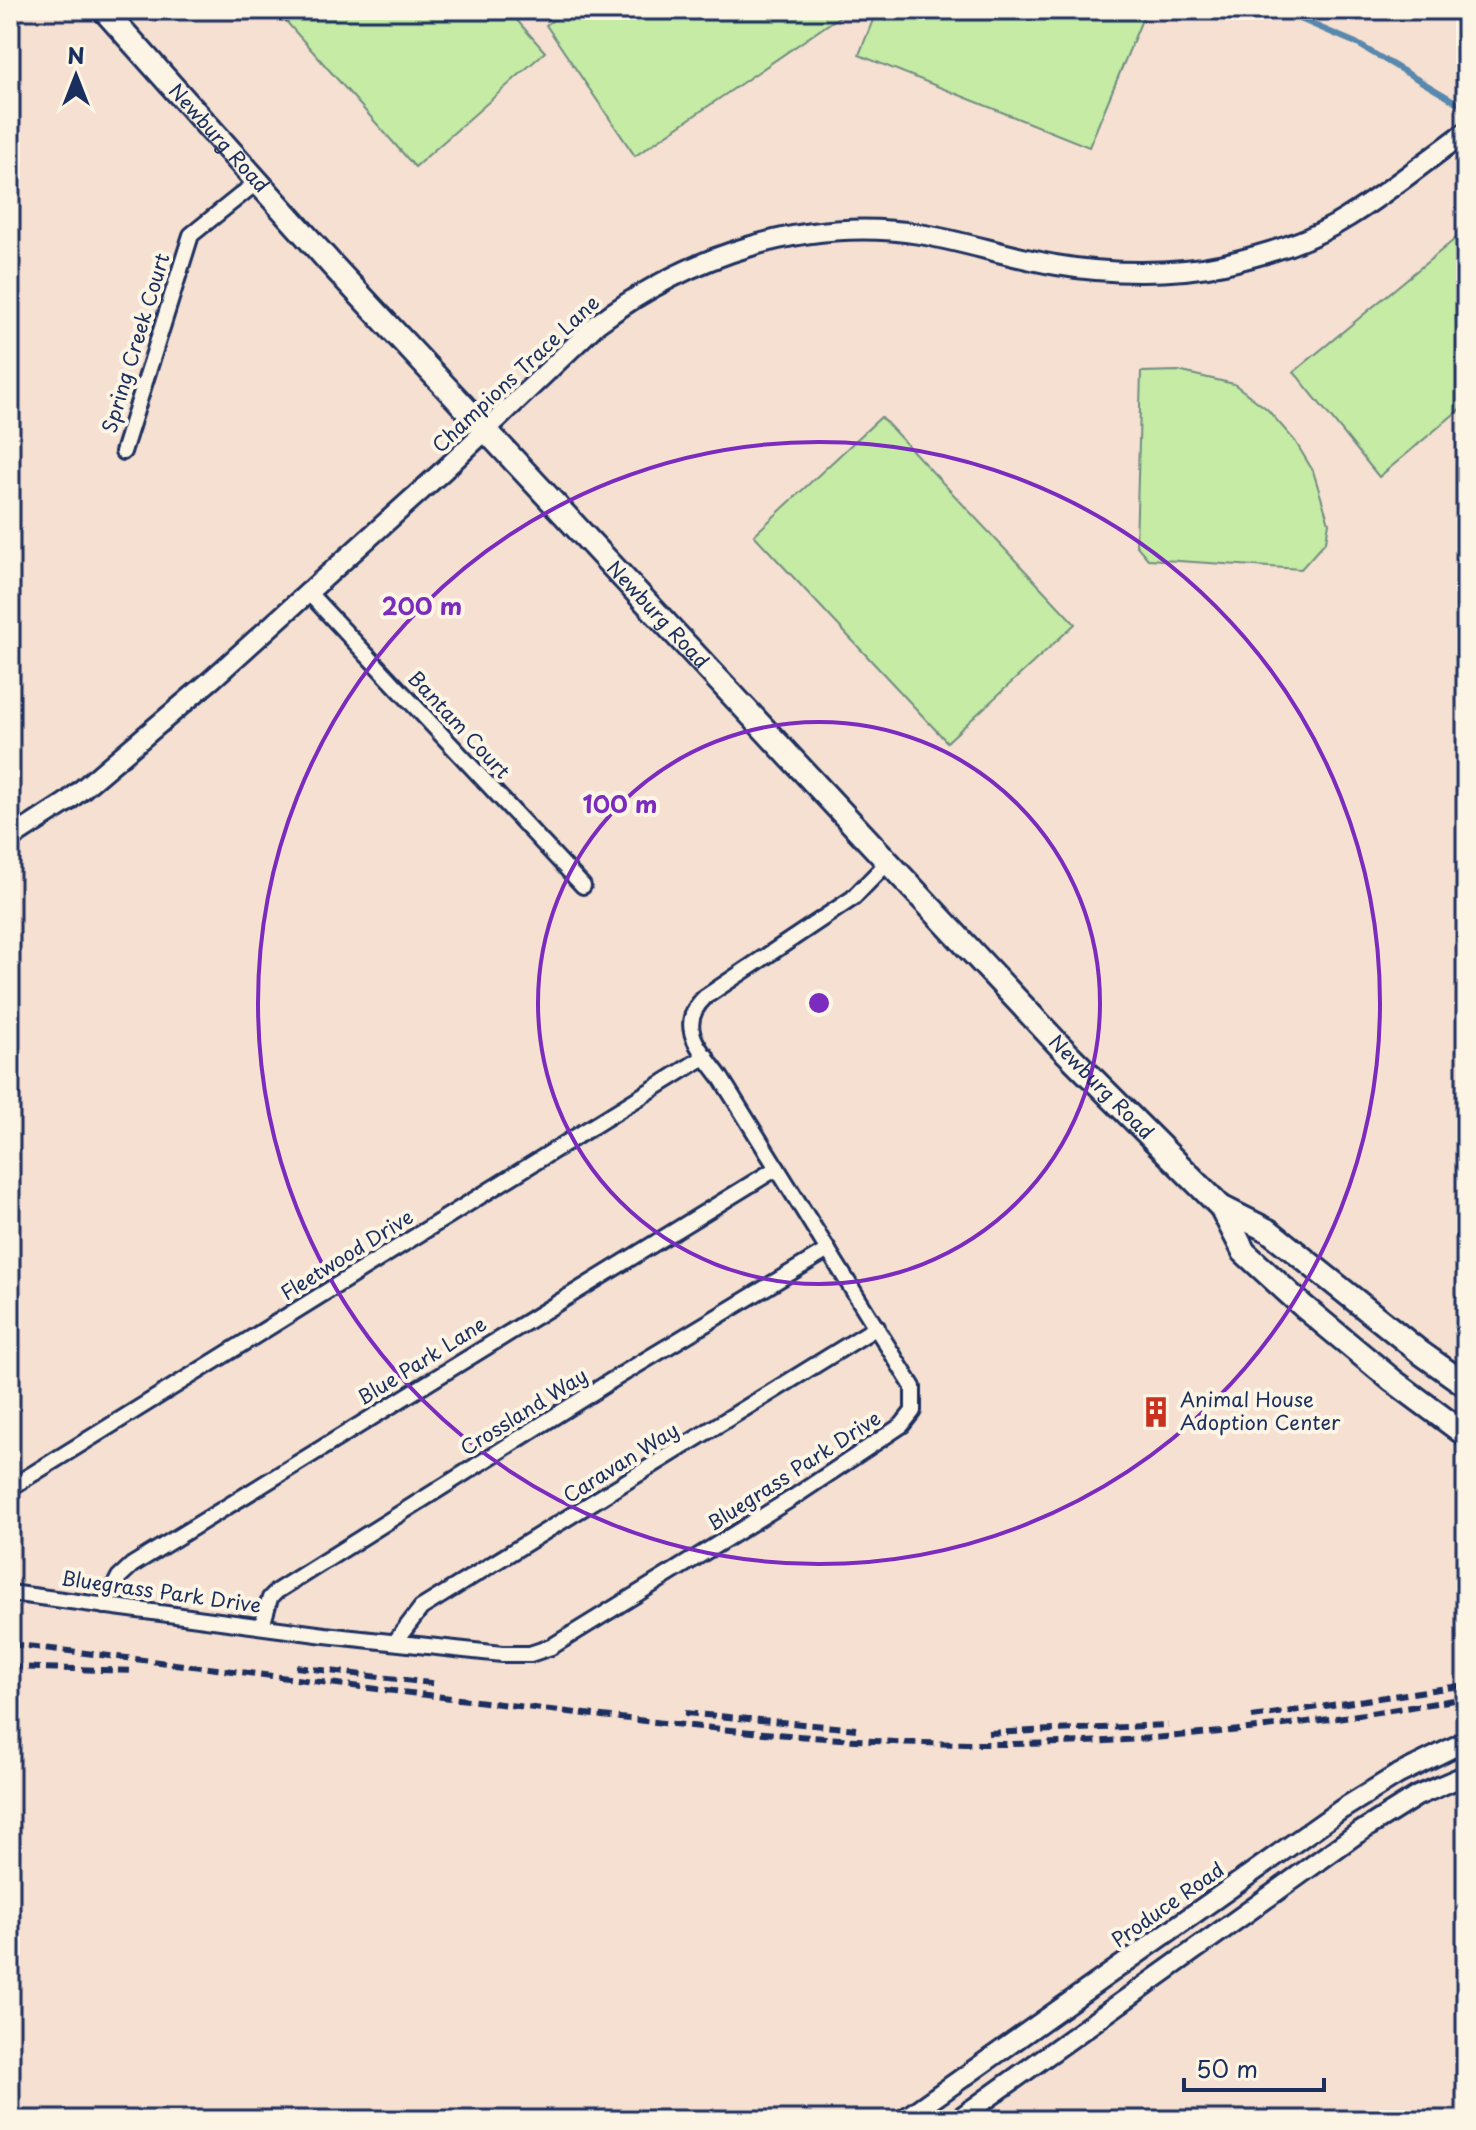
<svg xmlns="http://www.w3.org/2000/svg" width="1476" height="2130" font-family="'Playpen Sans',sans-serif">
<rect width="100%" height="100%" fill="#f6e0d1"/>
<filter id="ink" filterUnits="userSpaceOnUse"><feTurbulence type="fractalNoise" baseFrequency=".0125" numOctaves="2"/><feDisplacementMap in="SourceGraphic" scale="16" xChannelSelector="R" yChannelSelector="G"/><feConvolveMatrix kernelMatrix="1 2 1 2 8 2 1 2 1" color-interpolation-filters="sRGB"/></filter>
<g filter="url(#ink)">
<g fill="#c5eba5" stroke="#708d82" stroke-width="2">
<path d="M276,10H508L545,52L415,167Z"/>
<path d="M568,10H849L635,156L546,25Z"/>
<path d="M877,10H1146L1089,147L859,55Z"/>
<path d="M1466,230V404L1379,477L1294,372Z"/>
<path d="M1178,371L1234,384L1267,409L1295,441L1313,471L1329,523L1326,541L1301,569L1148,559L1136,545L1141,372Z"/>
<path d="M881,417L1075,624L947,742L754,535Z"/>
</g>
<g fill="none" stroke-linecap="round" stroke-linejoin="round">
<path stroke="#5988ae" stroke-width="6" d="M1279,10L1356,43L1466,108"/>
<defs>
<g id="minor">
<path d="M123,452L191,235L257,182"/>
<path d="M307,591L583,886"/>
<path d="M10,1488L706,1056"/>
<path d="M10,1593L325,1635L502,1654H530L551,1647L794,1497L902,1425L913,1411V1387L721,1078C702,1051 674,1027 705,997L853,898L888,862"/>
<path d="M104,1606L119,1577L132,1565L777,1168"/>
<path d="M262,1626L270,1598L277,1591L614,1379L828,1250"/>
<path d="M395,1642L421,1608L877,1327"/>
</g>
<g id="tertiary">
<path d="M10,839L67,802L211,680L444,470L597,324C689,255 805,216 920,234C966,242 1010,257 1056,265C1107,274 1174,275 1224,264C1267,254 1311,241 1348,217C1389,192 1427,160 1466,132"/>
<path d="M903,2120L1342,1809L1397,1775L1466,1741"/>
<path d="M957,2120L1355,1835L1417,1796L1466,1775"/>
</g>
<g id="secondary">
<path id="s1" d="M104,10L333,266L888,862L1060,1046L1221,1207L1244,1252L1304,1307L1392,1380L1466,1435"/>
<path d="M1221,1207L1269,1231L1421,1353L1466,1385"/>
</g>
</defs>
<use href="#minor" stroke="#1b2f5e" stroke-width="20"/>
<use href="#tertiary" stroke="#1b2f5e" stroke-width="24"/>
<use href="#secondary" stroke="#1b2f5e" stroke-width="28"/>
<use href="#minor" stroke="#fcf5e5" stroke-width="14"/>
<use href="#tertiary" stroke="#fcf5e5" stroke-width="18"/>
<use href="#secondary" stroke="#fcf5e5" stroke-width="22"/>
<g stroke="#1b2f5e" stroke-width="6" stroke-dasharray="12 6" stroke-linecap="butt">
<path d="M10,1644C188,1665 365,1688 543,1709C695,1727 845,1745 998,1744C1155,1744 1311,1724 1466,1698"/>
<path d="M10,1667L135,1671"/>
<path d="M296,1667L439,1684"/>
<path d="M685,1713L856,1729"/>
<path d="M1252,1717L1466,1685"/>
<path d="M988,1733L1168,1725"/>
</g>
</g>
</g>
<g fill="none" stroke="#7b2cbf" stroke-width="4">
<circle cx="819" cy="1003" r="281"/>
<circle cx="819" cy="1003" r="561"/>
</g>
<defs>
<symbol id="building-bare" viewBox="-9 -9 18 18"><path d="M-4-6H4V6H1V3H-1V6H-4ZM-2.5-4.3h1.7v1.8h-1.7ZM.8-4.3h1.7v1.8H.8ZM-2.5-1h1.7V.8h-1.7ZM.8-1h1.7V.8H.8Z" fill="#c8321e" stroke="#fcf5e5" stroke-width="2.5" paint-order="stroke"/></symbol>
</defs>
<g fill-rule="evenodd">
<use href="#building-bare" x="1134" y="1390" width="44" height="44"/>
</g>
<g text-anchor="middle" stroke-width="8" stroke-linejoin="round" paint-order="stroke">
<g font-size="20" fill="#1b2f5e" stroke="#fcf5e5">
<text dy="7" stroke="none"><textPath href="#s1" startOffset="172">Newburg Road</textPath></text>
<text transform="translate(136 343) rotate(-73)" y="7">Spring Creek Court</text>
<text transform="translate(516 374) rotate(-43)" y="7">Champions Trace Lane</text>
<text dy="7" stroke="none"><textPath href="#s1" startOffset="820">Newburg Road</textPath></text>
<text transform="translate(459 725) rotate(47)" y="7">Bantam Court</text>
<text dy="7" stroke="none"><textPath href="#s1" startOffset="1468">Newburg Road</textPath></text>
<text transform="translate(347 1255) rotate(-32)" y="7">Fleetwood Drive</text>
<text transform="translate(422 1361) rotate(-32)" y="7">Blue Park Lane</text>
<text transform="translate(524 1412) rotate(-32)" y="7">Crossland Way</text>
<text transform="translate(621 1463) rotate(-32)" y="7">Caravan Way</text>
<text transform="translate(794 1471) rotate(-33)" y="7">Bluegrass Park Drive</text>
<text transform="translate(161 1592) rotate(8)" y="7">Bluegrass Park Drive</text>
<text transform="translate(1168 1905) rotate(-35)" y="7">Produce Road</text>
</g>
<g font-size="20" fill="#1b2f5e" stroke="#fcf5e5" text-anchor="start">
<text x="1180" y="1407">Animal House<tspan x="1180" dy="23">Adoption Center</tspan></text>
</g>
</g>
<circle cx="819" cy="1003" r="12" fill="#7b2cbf" stroke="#fcf5e5" stroke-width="4"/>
<g font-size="24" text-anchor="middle" font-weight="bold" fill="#7b2cbf" stroke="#fcf5e5" stroke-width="8" stroke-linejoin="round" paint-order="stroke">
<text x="422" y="615">200 m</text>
<text x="620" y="813">100 m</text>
</g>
<rect width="1476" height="2130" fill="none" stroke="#fcf5e5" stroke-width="40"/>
<rect x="20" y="20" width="1436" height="2090" fill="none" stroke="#1b2f5e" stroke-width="3" filter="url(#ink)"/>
<g transform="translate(76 76)" stroke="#fcf5e5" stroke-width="6" paint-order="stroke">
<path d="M0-6L14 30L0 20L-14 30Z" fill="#1b2f5e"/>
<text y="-12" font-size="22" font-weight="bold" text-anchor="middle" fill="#1b2f5e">N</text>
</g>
<path d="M1184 2078v12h140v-12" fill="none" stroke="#1b2f5e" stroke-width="4"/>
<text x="1196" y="2078" font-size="24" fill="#1b2f5e" stroke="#fcf5e5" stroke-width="6" paint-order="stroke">50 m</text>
</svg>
